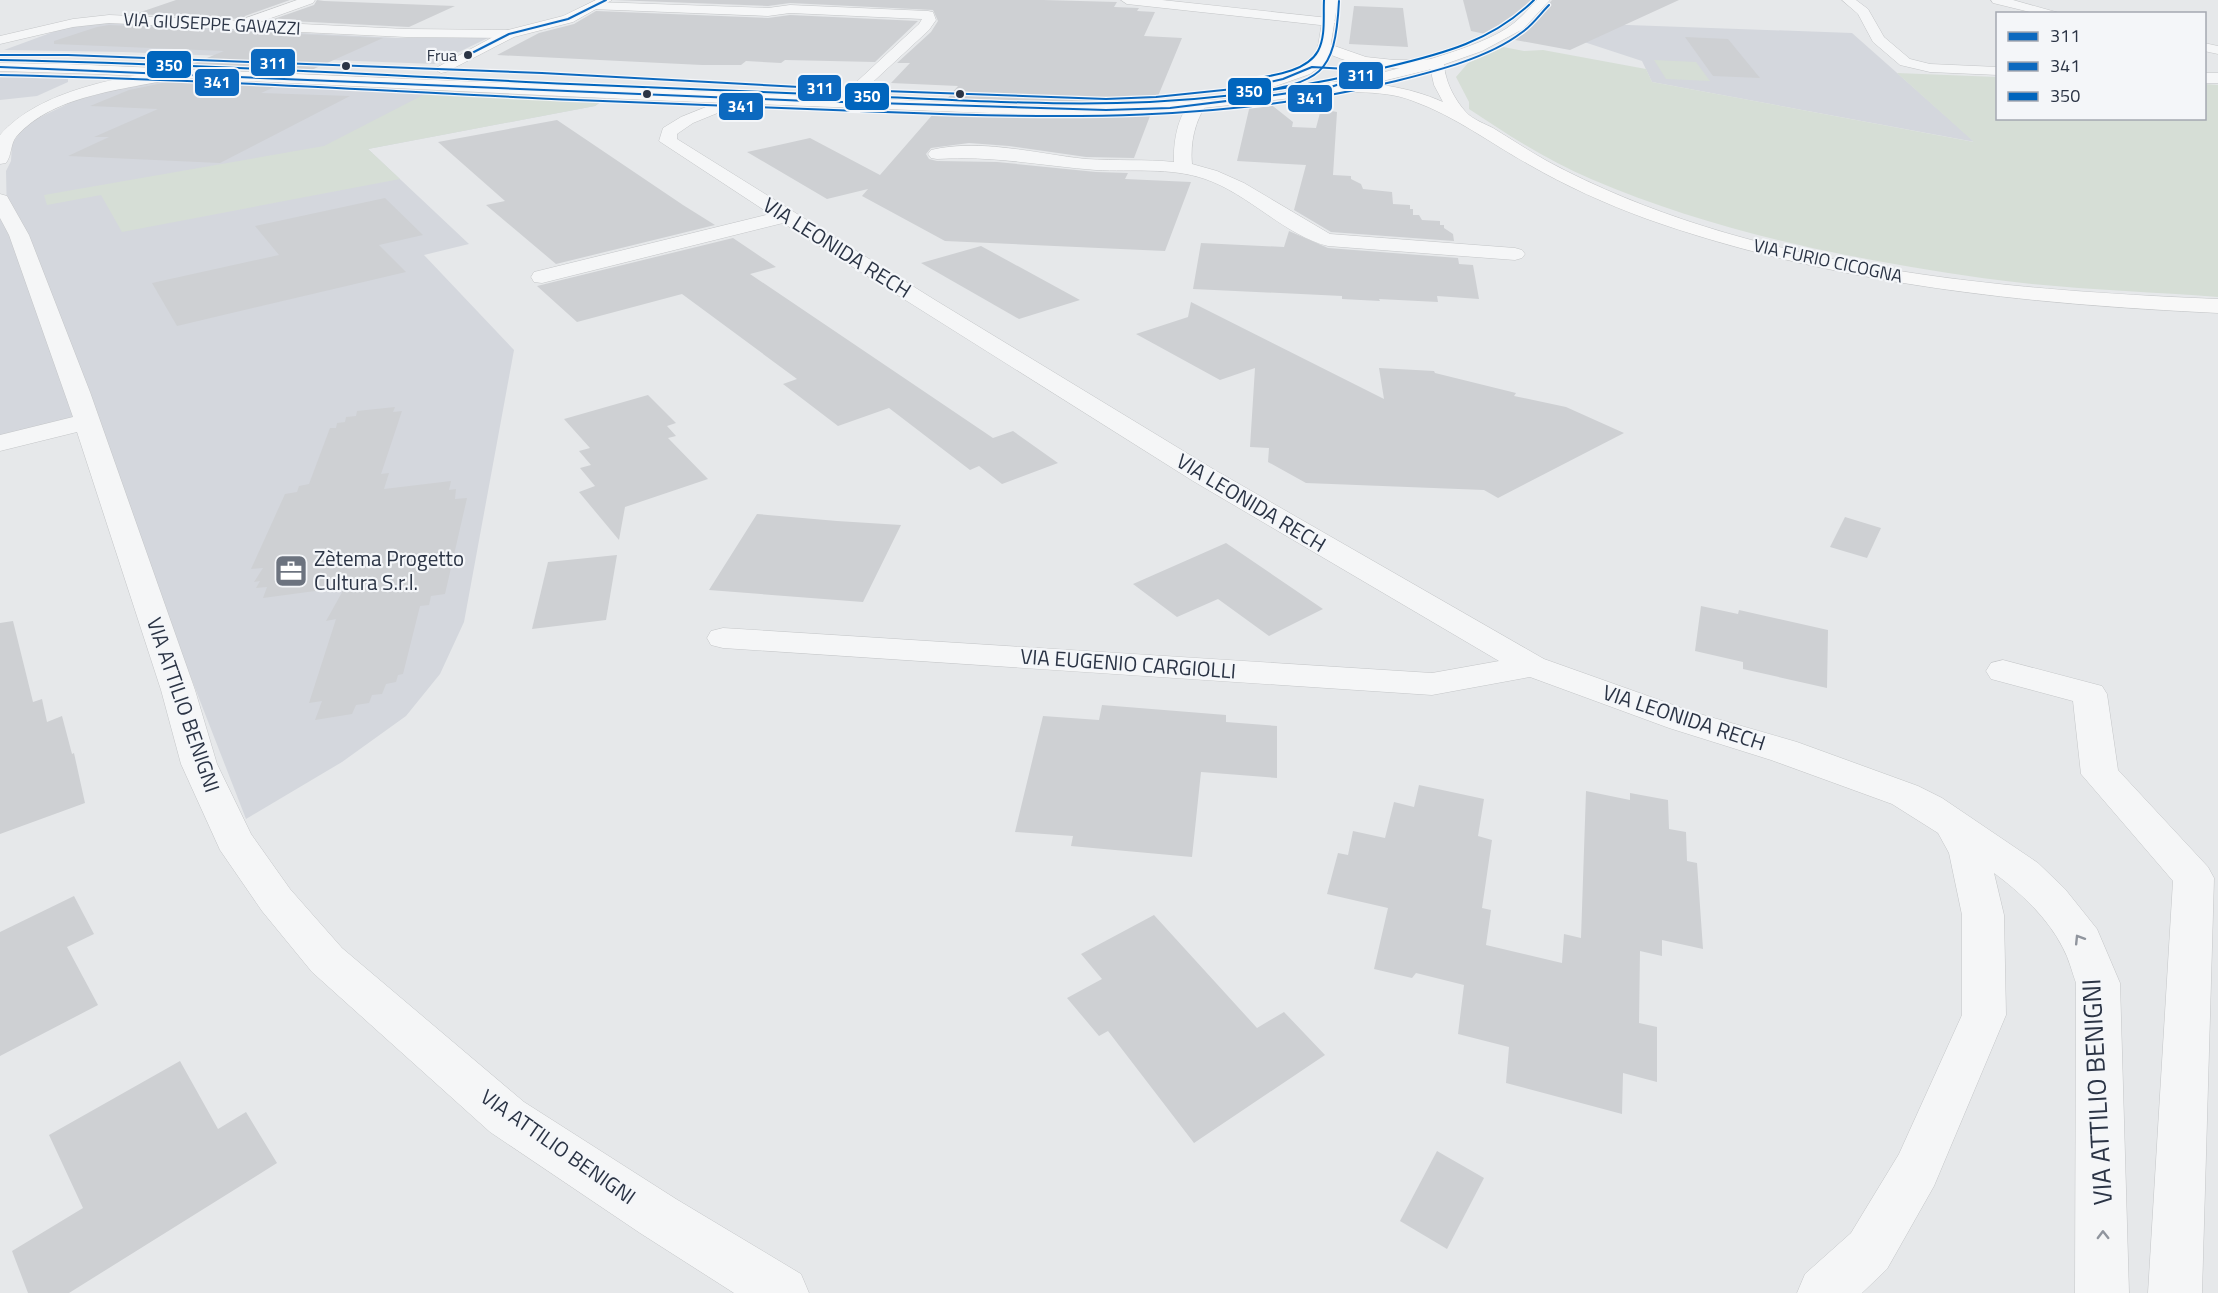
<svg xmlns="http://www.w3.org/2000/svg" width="2218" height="1293" font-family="'Titillium Web',sans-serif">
<rect width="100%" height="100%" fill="#e6e8ea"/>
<g fill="#d4d7dd">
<path d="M89,22L398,38L490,37L434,64L123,52L4,50L75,24Z"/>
<path d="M1573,23L1852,33L1975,142L1652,82L1642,61L1581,41Z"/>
<path d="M0,73L53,75L68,78V82L37,96L0,100Z"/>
<path d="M162,80L612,94L595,106L368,149L469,244L424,255L514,350L464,622L440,674L406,716L342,762L246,819L90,418L0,440V219L7,217L6,171L11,161L12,144L20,132L34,120L95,91Z"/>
</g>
<g fill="#d6ded6">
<path d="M1503,47L1524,51L1543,50L1646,69L1652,82L1974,142L1897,73L1997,77L1998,118H2204L2205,84L2218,85V297C2140,291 2059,289 1982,278C1849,259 1715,232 1591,179C1548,161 1508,135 1469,109V102L1456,77L1468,63Z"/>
<path d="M1654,60L1696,62L1710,81L1666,79Z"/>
<path d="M429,92L604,99L595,106L368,149L400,179L122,232L101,195L47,205L44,195L324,146Z"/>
</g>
<g fill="#ced0d3">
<path d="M176,0H290L245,16L243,19L135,14Z"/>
<path d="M317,0L324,1L455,6L409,27L271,20L314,5Z"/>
<path d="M614,0H1043L1117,2L1114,7L1139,8L1137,11L1155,12L1144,36L1182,38L1156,101L1068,103L946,100L958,86L891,83L910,63H897L931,32L938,21L933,10L790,3L768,6Z"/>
<path d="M1463,0H1534L1513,21L1490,35L1471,31Z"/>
<path d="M1552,0H1679L1570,50L1510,39L1525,31Z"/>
<path d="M1354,6L1403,8L1408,47L1349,44Z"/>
<path d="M596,11L768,18L790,15L918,21L875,62L785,60L781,63L746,61L741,65H702L497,55L539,33L574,24Z"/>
<path d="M109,25L383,38L307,72L185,67L224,51L54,44V41L97,27Z"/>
<path d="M1685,37L1728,39L1760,78L1713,76Z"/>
<path d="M177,80L279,85L261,93L350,96L220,163L68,156L109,137H94L158,109L90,106L129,90Z"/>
<path d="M1269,103L1293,122L1292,127L1316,128L1321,109L1337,112L1333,175L1351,176V179L1361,184L1363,189L1392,192L1393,204L1410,205V209H1413V215H1419L1422,220L1440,221V225H1444V228L1453,234L1454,241L1331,232L1294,210L1306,165L1237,161L1250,105Z"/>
<path d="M934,113L1016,116H1150L1134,158L1086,157L1009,146L969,143L931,148L926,154L929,159L937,161L997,162L1096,172L1128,173L1125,179L1191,182L1165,251L945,241L862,196L868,189L827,199L747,152L810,138L880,175Z"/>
<path d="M557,120L683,205L715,225L556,264L486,205L505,201L438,142Z"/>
<path d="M385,198L423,235L379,245L406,272L177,326L152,283L279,255L255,226Z"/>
<path d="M1289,231L1328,248L1458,258L1459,264L1473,265L1479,299L1437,296L1438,302L1379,299L1380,301L1342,299V296L1193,289L1201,243L1284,247Z"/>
<path d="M733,238L776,267L750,274L993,438L1013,431L1058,463L1002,484L979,466L970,470L889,408L838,426L783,384L797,379L682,294L577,322L537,286Z"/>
<path d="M981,246L1080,300L1019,319L921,263Z"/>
<path d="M1191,302L1384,399L1379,368L1434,371L1435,373L1516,393L1514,396L1566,407L1624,433L1498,498L1484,490L1306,483L1268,462L1269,448L1250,447L1255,368L1220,380L1136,334L1188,317Z"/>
<path d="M648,395L676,423L667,426L676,436L668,438L708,479L625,507L619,540L579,492L595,486L580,468L591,465L579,451L590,448L564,419Z"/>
<path d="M395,407L393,412L402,411L381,474L389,473L384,489L451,481L449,490L456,489L455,499L467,498L445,594L431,596L429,605L420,606L403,674L398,675L396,682L386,684L382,694L372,695L369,703L356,705L352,714L315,720L322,701L309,703L336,619L326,621L345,587L263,598L267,587L256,588L260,581L254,582L263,568L251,569L285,494L297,492L299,486L309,484L330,428H336L337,423L345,422L346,417L356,416L357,411Z"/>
<path d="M757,514L837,521L901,525L863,602L709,590Z"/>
<path d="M1845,517L1881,528L1867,558L1830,547Z"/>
<path d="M1226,543L1323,609L1269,636L1218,599L1177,617L1133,584Z"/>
<path d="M617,555L606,620L532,629L548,562Z"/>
<path d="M1701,606L1738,614L1739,610L1828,630L1827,688L1743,669V662L1695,651Z"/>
<path d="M13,621L33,702L42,699L47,722L62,716L72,754L74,753L85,803L0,834V623Z"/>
<path d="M1102,705L1226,715V722L1277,726V778L1201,772L1192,857L1071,846L1073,836L1015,832L1043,716L1099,720Z"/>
<path d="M1419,785L1484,799L1478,836L1492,840L1482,908L1491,910L1486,945L1562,963L1564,934L1581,938L1586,791L1630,800V793L1668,800L1669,829L1686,832L1687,861L1697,863L1703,949L1662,940V956L1640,951L1639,1023L1657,1027V1082L1623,1073L1622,1114L1506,1083L1509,1047L1458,1034L1464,985L1416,973L1412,978L1374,969L1388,908L1327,894L1338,853L1348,855L1353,831L1385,838L1394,802L1414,807Z"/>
<path d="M74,896L94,934L67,947L98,1005L0,1056V932Z"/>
<path d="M1154,915L1257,1028L1284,1012L1325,1055L1194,1143L1108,1031L1099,1036L1067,998L1102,979L1081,954Z"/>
<path d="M180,1061L218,1129L246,1112L277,1163L69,1293H28L12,1251L83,1208L49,1135Z"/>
<path d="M1437,1151L1484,1178L1447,1249L1400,1221Z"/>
</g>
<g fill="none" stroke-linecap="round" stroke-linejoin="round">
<defs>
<g id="street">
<path d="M297,0H315L313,3L260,22L406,29L509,30L516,34L509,38L406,37L109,23L73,27L0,44V36L73,19L109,15L245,21L246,18Z"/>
<path d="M1121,0H1162L1329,18L1336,22L1329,26L1127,4Z"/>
<path d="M1842,0H1856L1868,9L1884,37L1910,59L1930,64L1998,67V75L1930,72L1900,65L1873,42L1858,14Z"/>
<path d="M1991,0H2013L2063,14H2038L1993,3Z"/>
<path d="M596,2L768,8L790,5L928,11L933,12L936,20L929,30L861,93H851L848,90L851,87L919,24L922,19L790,13L768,16L591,9L590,6Z"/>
<path d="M2204,43L2218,46V54L2204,51Z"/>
<path d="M179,69L184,70L186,73L184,76C131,90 55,92 16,137C10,145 12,155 6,163L0,164V135C39,90 122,76 179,69Z"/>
<rect x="2204" y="73" width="14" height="10"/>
<path d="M741,93L747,95L749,98L747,101L693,123L677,134V139L935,300L1213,469L1544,659L1693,712L1797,742L1918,786L1942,798L2038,863L2065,889L2097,929L2120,983L2129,1293H2075L2076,983C2072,972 2069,959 2063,948C2048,918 2020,892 1994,873L2004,915L2006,1015L1934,1186L1887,1269L1862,1293H1797L1805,1274L1851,1233L1899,1154L1962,1015V915L1949,853L1938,833L1892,804L1771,760L1669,728L1530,677L1432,695L723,648L711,645L707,638L711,631L723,628L1432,673L1499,661L1193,481L783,223L542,283L534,282L531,277L534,272L770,214L659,141L663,128L681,117Z"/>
<path d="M1199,99L1207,104C1195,120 1190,143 1192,164L1217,171L1244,183L1330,234L1515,248L1522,250L1525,254L1522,258L1515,260L1328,246C1284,235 1249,194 1205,179C1170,167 1132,172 1096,170C1043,166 991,155 937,159L931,158L928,154L931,150C980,138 1037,154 1086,159C1116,161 1145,159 1174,162C1173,143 1178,105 1199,99Z"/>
<path d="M0,194L7,196L29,235L90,392L195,690L217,764L251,834L290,889L342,948L524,1102L676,1199L801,1274L809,1293H734L640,1233L490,1132L312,972L262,911L220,850L181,764L161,690L77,432L0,451V435L73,417L9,235L0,218Z"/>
<path d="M2003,660L2102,686L2107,694L2118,770L2208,867L2214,878L2202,1293H2148L2173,881L2081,774L2073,701L1991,679L1986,671L1991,663Z"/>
</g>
<g id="secondary">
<path d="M596,0H612L573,22L514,37L446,72L441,73L434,69L504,31L563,16Z"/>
<path d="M1326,43L1366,57L1394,60L1442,59C1445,64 1444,70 1446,76C1449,89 1459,106 1469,115C1475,120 1485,124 1493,128C1511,139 1529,151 1547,161C1746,268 1996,290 2218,299V313C2024,304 1831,284 1647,219C1606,204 1566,186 1528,164C1490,143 1455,116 1413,101C1396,94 1377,93 1358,92C1347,92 1336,93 1326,90L1323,87L1326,84L1331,82C1371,82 1407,86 1443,102L1434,85L1430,67C1392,71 1355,68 1321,50L1319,47L1321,44Z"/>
</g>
<g id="primary">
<path d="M1326,0H1338L1328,61L1310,74L1270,88L1265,86L1262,83L1265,80L1300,68L1316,57Z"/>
<path d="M1537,0H1550L1523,29L1482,51L1428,70L1362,86L1300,97L1150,114H1016L648,100L98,74L0,71V63L65,64L1016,105C1154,108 1308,100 1440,56C1464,48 1494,39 1514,23C1523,16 1530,7 1537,0Z"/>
</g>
</defs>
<use href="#street" stroke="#c4c6c8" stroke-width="1"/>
<use href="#secondary" stroke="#c4c6c8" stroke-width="1"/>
<use href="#primary" stroke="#c2c5c8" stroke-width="1"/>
<use href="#street" fill="#f5f6f7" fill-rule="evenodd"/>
<use href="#secondary" fill="#f8f8f8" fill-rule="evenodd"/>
<use href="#primary" fill="#f8f8f8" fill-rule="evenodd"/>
<defs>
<g id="bus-1">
<path d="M0,55H68L542,73L856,90L1106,99L1156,97L1243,88L1283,79L1312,67L1347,69L1362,76L1331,87L1275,95L1170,108L1106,110L808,101L0,67"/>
<path d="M468,55L509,34L568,19L606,0"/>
</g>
<g id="bus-2">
<path d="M0,75C192,79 385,91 577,100C680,104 782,108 885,112C1056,119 1229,122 1396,81C1436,71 1488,58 1521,33C1532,26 1540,14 1549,5"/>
<path d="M1248,94C1320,81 1335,77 1339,1"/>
</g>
<g id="bus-3">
<path d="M0,60C190,64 380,75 570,84C666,88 763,92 859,96C945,99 1031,105 1117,103C1207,101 1300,89 1387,67C1442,54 1493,41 1534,0"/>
<path d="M1246,80C1268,76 1306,73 1318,51C1326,36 1323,16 1324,0"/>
</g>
</defs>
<use href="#bus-1" stroke="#f4f6f9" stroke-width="4.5"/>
<use href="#bus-2" stroke="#f4f6f9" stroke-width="4.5"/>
<use href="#bus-3" stroke="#f4f6f9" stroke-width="4.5"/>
<use href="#bus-1" stroke="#0c69bf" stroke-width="2"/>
<use href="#bus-2" stroke="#0c69bf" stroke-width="2"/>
<use href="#bus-3" stroke="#0065bd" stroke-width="2"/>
</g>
<defs><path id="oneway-chevron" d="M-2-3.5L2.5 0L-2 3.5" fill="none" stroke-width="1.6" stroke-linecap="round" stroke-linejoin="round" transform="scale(1.5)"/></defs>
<g stroke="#90959e">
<use href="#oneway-chevron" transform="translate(2079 939) rotate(-122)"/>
<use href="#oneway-chevron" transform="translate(2103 1235) rotate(-91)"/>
</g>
<defs>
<symbol id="office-square" viewBox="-11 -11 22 22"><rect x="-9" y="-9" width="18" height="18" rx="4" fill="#6c737f" stroke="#f4f6f9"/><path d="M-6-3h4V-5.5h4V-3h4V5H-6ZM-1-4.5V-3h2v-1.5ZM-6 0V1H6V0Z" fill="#fff"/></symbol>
</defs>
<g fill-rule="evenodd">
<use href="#office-square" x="272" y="552" width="38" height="38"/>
</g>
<g fill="#2b3445" stroke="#f4f6f9" stroke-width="2">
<circle cx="468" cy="55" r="5"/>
<circle cx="346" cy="66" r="5"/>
<circle cx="647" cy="94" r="5"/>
<circle cx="960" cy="94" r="5"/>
</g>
<g text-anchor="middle" stroke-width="4.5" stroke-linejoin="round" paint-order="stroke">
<g font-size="16" fill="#2b3445" stroke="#f4f6f9" text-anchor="end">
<text x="457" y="61">Frua</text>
</g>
<g font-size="18" fill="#2b3445" stroke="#f4f6f9">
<text transform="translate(212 24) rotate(3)" y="6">VIA GIUSEPPE GAVAZZI</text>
<text transform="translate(1828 261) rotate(12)" y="6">VIA FURIO CICOGNA</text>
</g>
<g font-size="21" fill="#2b3445" stroke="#f4f6f9">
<text transform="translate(837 248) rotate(32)" y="7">VIA LEONIDA RECH</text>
<text transform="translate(1251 503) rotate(31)" y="7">VIA LEONIDA RECH</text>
<text transform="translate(1128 664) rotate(4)" y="7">VIA EUGENIO CARGIOLLI</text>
<text transform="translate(183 705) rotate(71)" y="7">VIA ATTILIO BENIGNI</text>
<text transform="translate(1684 718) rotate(18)" y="7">VIA LEONIDA RECH</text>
<text transform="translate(558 1147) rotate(35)" y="7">VIA ATTILIO BENIGNI</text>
</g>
<g font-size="21" fill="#2b3445" stroke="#f4f6f9" text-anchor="start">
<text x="314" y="566">Zètema Progetto<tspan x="314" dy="24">Cultura S.r.l.</tspan></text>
</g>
<g font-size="26" fill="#2b3445" stroke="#f4f6f9">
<text transform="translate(2097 1092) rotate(-93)" y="9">VIA ATTILIO BENIGNI</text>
</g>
</g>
<g stroke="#f4f6f9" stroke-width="2">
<rect x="250" y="48" width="46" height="29" rx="6" fill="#0c69bf"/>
<rect x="146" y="50" width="46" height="29" rx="6" fill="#0065bd"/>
<rect x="1338" y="61" width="46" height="29" rx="6" fill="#0c69bf"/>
<rect x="194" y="68" width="46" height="29" rx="6" fill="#0c69bf"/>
<rect x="797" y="74" width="45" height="28" rx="6" fill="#0c69bf"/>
<rect x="1227" y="77" width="45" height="29" rx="6" fill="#0065bd"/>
<rect x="844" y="82" width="46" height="29" rx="6" fill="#0065bd"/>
<rect x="1287" y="84" width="46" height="29" rx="6" fill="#0c69bf"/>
<rect x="718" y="92" width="46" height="29" rx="6" fill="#0c69bf"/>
</g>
<g font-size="16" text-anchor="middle" font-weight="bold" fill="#fff">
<text x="273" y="69">311</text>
<text x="169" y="71">350</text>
<text x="1361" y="81">311</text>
<text x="217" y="88">341</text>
<text x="820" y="94">311</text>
<text x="1249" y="97">350</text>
<text x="867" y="102">350</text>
<text x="1310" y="104">341</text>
<text x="741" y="112">341</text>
</g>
<rect x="1996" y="12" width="210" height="108" fill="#f4f6f9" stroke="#a4a8b1" stroke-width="1.5"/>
<rect x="2008" y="32" width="30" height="9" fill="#0c69bf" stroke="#a4a8b1" stroke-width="1.5"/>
<text x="2050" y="42" font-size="18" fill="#2b3445">311</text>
<rect x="2008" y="62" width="30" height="9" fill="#0c69bf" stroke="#a4a8b1" stroke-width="1.5"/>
<text x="2050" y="72" font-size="18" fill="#2b3445">341</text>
<rect x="2008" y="92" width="30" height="9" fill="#0065bd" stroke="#a4a8b1" stroke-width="1.5"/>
<text x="2050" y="102" font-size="18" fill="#2b3445">350</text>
</svg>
